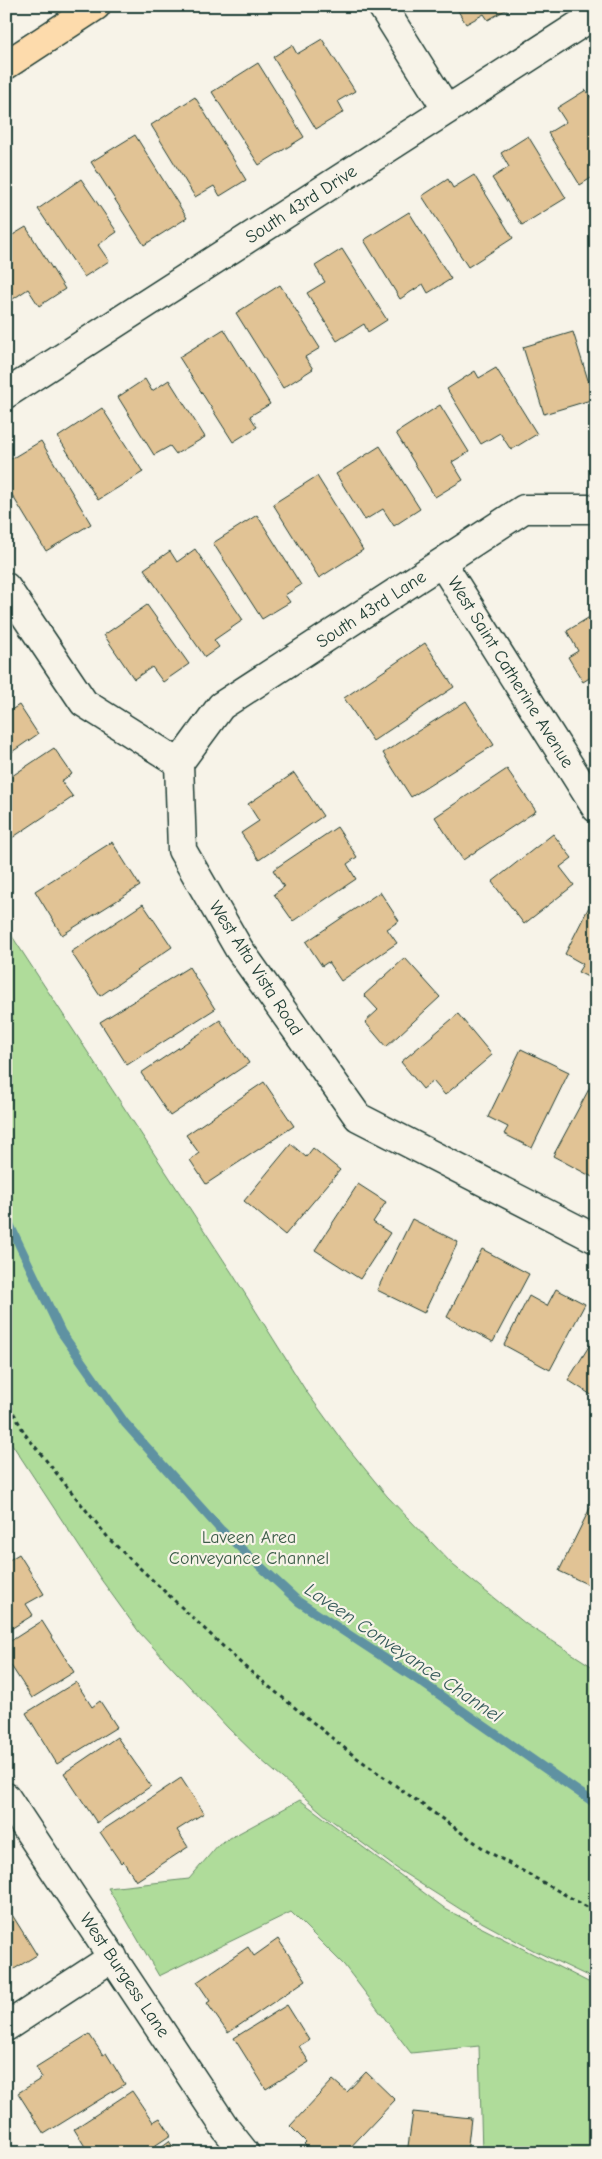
<svg xmlns="http://www.w3.org/2000/svg" width="602" height="2159" font-family="'Comic Neue',sans-serif">
	<style>
		.green { fill: #afdc9a; stroke: #678c67 }
		.lines { fill: none; stroke-linecap: round; stroke-linejoin: round }
		.stream { stroke: #5f92a2; stroke-width: 9 }
		.building { fill: #e1c395; stroke: #1f3d34 }
		.minor-casing { stroke: #1f3d34; stroke-width: 31 }
		.major-casing { stroke: #1f3d34; stroke-width: 31 }
		.path { stroke: #1f3d34; stroke-width: 3; stroke-dasharray: 4 4; stroke-linecap: butt }
		.minor { stroke: #f7f3e8; stroke-width: 28 }
		.major { stroke: #fddbac; stroke-width: 28 }
		.labels { text-anchor: middle; stroke-width: 4.5; stroke-linejoin: round; paint-order: stroke }
		.street-label { font-size: 18px; fill: #1f3d34; stroke: #f7f3e8 }
		.park-label { font-size: 18px; fill: #3c5d48; stroke: #f7f3e8 }
		.water-label { font-size: 19px; font-style: italic; fill: #345959; stroke: #f7f3e8 }
	</style>
	<rect width="100%" height="100%" fill="#f7f3e8"/>
	<filter id="ink" filterUnits="userSpaceOnUse"><feTurbulence type="fractalNoise" baseFrequency=".02" numOctaves="2"/><feDisplacementMap in="SourceGraphic" scale="10" xChannelSelector="R" yChannelSelector="G"/><feConvolveMatrix kernelMatrix="1 2 1 2 8 2 1 2 1" color-interpolation-filters="sRGB"/></filter>
	<g filter="url(#ink)">
		<path class="green" d="M6,927l226,346 74,118 37,51 44,54 66,69 73,59 70,45v311l-63,-30 -59,-32 -75,-48 -72,-53 -67,-58 -32,-31 -89,-96 -39,-54 -94,-143z
			M300,1800l147,110 149,76v167h-114l-3,-107 -68,7 -67,-88 -53,-53 -132,64 -51,-88 81,-9 30,-35z"/>
		<g class="lines">
			<path class="stream" d="M6,1217l55,115 64,91 95,106 79,73 125,82 172,120"/>
		</g>
		<path class="building" d="M455,6h57l-24,14 -4,-6 -18,10z
			M322,39l33,52 -17,10 6,11 -28,17 -43,-72 19,-12 5,9z
			M258,63l46,74 -45,28 -47,-73z
			M586,90l10,15v70l-16,10 -32,-52 18,-11 -9,-14z
			M195,97l51,83 -26,16 -6,-10 -19,11 -44,-72z
			M135,135l52,83 -43,27 -53,-83z
			M528,136l38,62 -44,27 -30,-47 17,-11 -8,-14z
			M474,175l39,63 -45,29 -46,-71 26,-17 5,9z
			M81,179l36,53 -19,13 11,16 -25,16 -46,-68z
			M409,212l42,67 -23,14 -5,-9 -23,15 -36,-59z
			M26,227l39,62 -26,17 -11,-17 -18,12 -4,-6v-56z
			M342,249l45,71 -19,12 -4,-8 -27,17 -30,-48 18,-11 -10,-16z
			M280,285l40,63 -15,9 8,12 -30,19 -47,-75z
			M224,329l46,75 -20,12 7,11 -24,15 -54,-85z
			M573,332l21,67 -50,15 -21,-67z
			M496,368l41,66 -26,16 -11,-17 -19,11 -34,-55 28,-18 4,7z
			M145,379l7,12 17,-11 36,57 -29,17 -6,-8 -16,9 -36,-58z
			M440,405l29,47 -17,10 11,18 -28,17 -39,-64z
			M102,408l41,64 -45,28 -40,-63z
			M41,441l50,83 -45,27 -40,-66v-23z
			M380,446l40,63 -26,17 -11,-17 -18,11 -29,-46z
			M317,476l46,74 -44,28 -46,-74z
			M257,515l44,70 -16,10 5,7 -28,17 -49,-76z
			M195,549l48,71 -29,20 5,7 -14,10 -61,-88 26,-18 7,11z
			M147,605l42,59 -26,18 -11,-15 -18,12 -30,-44z
			M596,613v61l-13,8 -15,-25 10,-6 -11,-20z
			M425,643l29,44 -81,54 -29,-43z
			M466,701l28,44 -83,52 -28,-44z
			M19,705l19,29 -32,22v-47l2,3z
			M54,748l18,26 -11,7 12,16 -67,45v-62z
			M507,769l29,42 -73,49 -28,-43z
			M294,773l29,43 -64,44 -18,-27 18,-12 -11,-17z
			M337,827l20,30 -10,7 9,15 -63,42 -19,-27 10,-7 -11,-17z
			M553,834l19,24 -12,9 14,18 -50,39 -32,-42z
			M112,842l28,44 -78,49 -27,-44z
			M380,892l19,29 -12,8 10,14 -56,38 -13,-19 -6,4 -16,-24z
			M596,893v88l-18,-9 5,-8 -18,-10z
			M143,904l29,43 -72,49 -29,-44z
			M405,958l35,39 -54,50 -21,-25 13,-12 -14,-15z
			M189,967l26,42 -88,56 -27,-43z
			M458,1014l34,41 -47,40 -12,-14 -10,8 -22,-27z
			M220,1020l29,43 -79,53 -29,-43z
			M521,1049l48,23 -37,76 -28,-14 4,-7 -20,-10z
			M596,1076v103l-43,-23z
			M264,1082l30,44 -88,58 -16,-24 9,-7 -13,-18z
			M291,1144l15,13 7,-9 27,22 -55,65 -41,-34z
			M358,1184l28,18 -13,20 17,11 -30,46 -45,-29z
			M412,1219l46,23 -34,71 -47,-23z
			M482,1249l47,25 -36,68 -46,-25z
			M556,1289l29,15 -35,66 -46,-25 25,-49 18,10z
			M596,1335v63l-28,-18z
			M593,1502l3,1v74l-5,-2 -4,9 -28,-13z
			M19,1554l25,40 -18,10 7,11 -27,17v-70z
			M42,1621l32,51 -42,26 -26,-40v-14z
			M76,1682l16,25 8,-6 17,26 -60,37 -31,-51z
			M117,1737l34,49 -54,37 -33,-50z
			M181,1778l23,35 -27,17 11,17 -52,34 -13,-20 -2,2 -21,-31z
			M6,1905l31,50 -31,19z
			M278,1939l28,41 -78,53 -21,-30 3,-2 -13,-19 51,-35 6,9z
			M287,2005l22,35 -10,6 10,16 -43,27 -32,-51z
			M89,2034l14,21 3,-2 19,31 -81,50 -26,-41 24,-15 -6,-11z
			M366,2072l29,28 -50,53h-32l-9,-9 2,-2 -16,-16 43,-46 14,12z
			M132,2091l21,31 7,-4 11,17 -27,18h-55l-15,-24z
			M413,2112l58,6 -4,35h-60z
			M169,2141l8,12h-24z"/>
		<g class="lines">
			<defs>
				<path id="minor" d="M382,6l65,104
					M6,394l590,-380
					M442,563l154,245
					M6,587l78,116 95,60 3,87 57,99 119,168 238,122
					M179,763l42,-57 303,-197h67
					M6,1797l220,332 19,24
					M6,2027l107,-70"/>
				<path id="major" d="M6,65l90,-59"/>
			</defs>
			<use href="#minor" class="minor-casing"/>
			<use href="#major" class="major-casing"/>
			<path class="path" d="M6,1399l19,35 85,106 135,127 108,88 134,96 109,61"/>
			<use href="#minor" class="minor"/>
			<use href="#major" class="major"/>
		</g>
	</g>
	<g class="labels">
		<g class="street-label">
			<text transform="translate(301 204) rotate(-33)" y="6">South 43rd Drive</text>
			<text transform="translate(371 609) rotate(-33)" y="6">South 43rd Lane</text>
			<text transform="translate(511 672) rotate(58)" y="6">West Saint Catherine Avenue</text>
			<text transform="translate(256 968) rotate(57)" y="6">West Alta Vista Road</text>
			<text transform="translate(125 1975) rotate(56)" y="6">West Burgess Lane</text>
		</g>
		<g class="park-label">
			<text x="249" y="1543">Laveen Area<tspan x="249" dy="21">Conveyance Channel</tspan></text>
		</g>
		<g class="water-label">
			<text transform="translate(404 1652) rotate(34)" y="7">Laveen Conveyance Channel</text>
		</g>
	</g>
	<rect width="602" height="2159" fill="none" stroke="#f7f3e8" stroke-width="25"/>
	<rect x="12" y="12" width="577" height="2134" fill="none" stroke="#1f3d34" stroke-width="2" filter="url(#ink)"/>
</svg>
